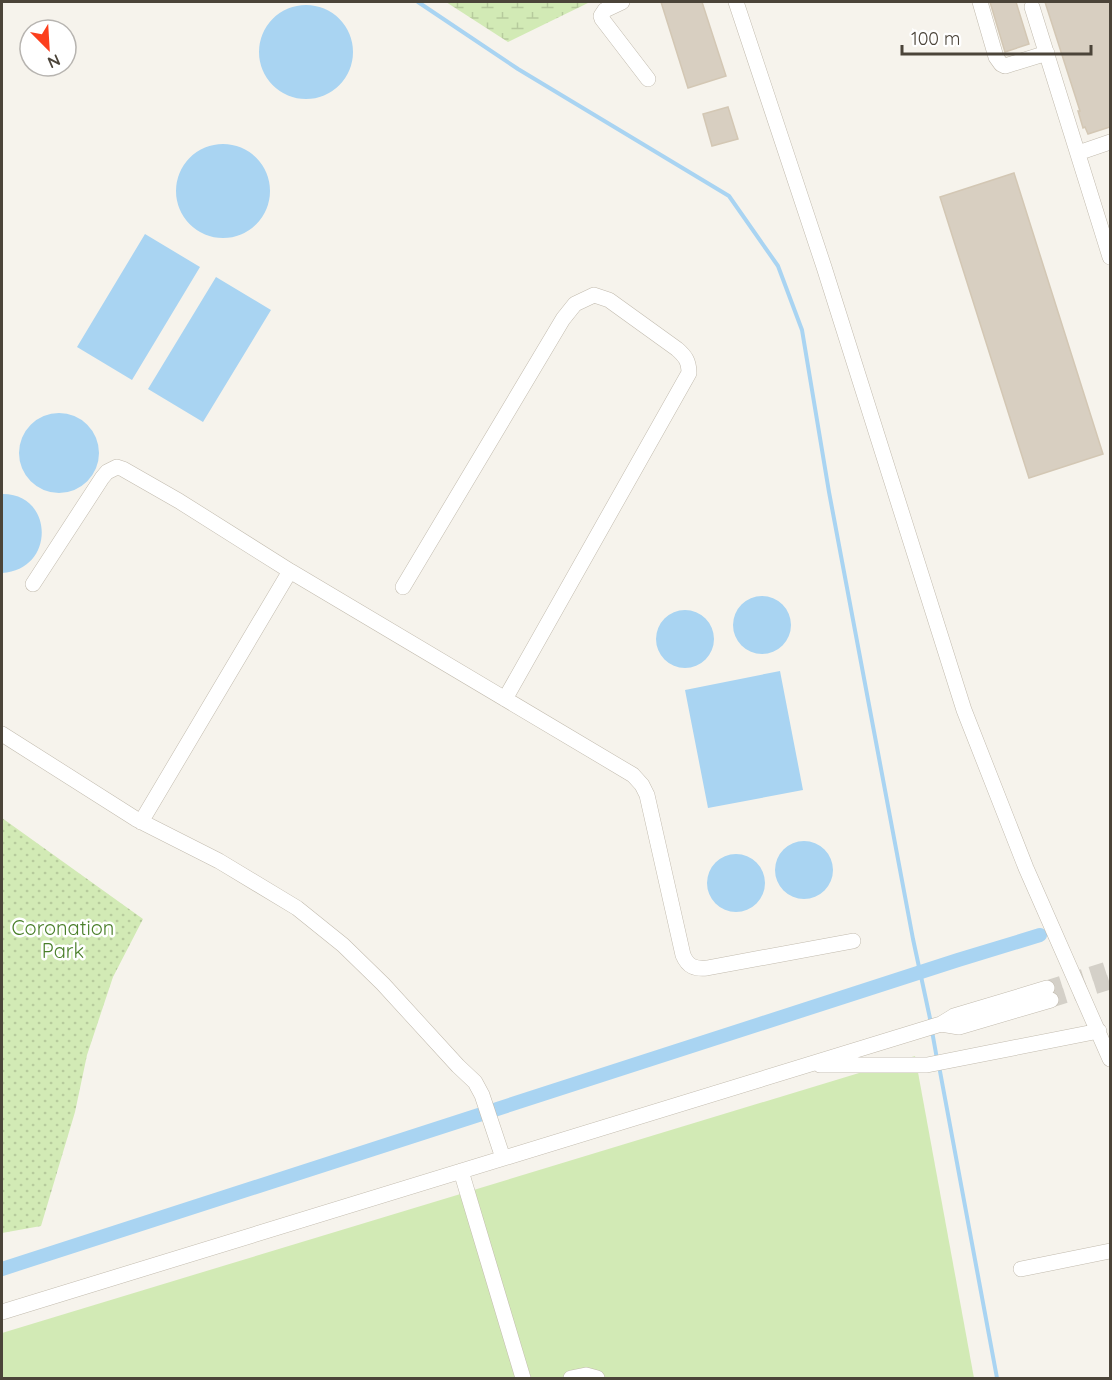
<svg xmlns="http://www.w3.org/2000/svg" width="1112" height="1380" font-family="Quicksand,sans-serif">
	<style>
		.green { fill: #d2eab5 }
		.wetland { fill: url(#wetland-marsh) }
		.park { fill: url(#park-dots) }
		.water { fill: #a9d4f2 }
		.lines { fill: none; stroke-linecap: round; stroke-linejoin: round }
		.stream { stroke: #a9d4f2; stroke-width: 4 }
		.canal { stroke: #a9d4f2; stroke-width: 14 }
		.building { fill: #d8cfc1; stroke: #d3c7b4; stroke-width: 1.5 }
		.minor-tunnel { stroke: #d4d0c8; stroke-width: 15; stroke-dasharray: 15 8; stroke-linecap: butt }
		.minor-casing { stroke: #c2bbae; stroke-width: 16 }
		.minor { stroke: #fff; stroke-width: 15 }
		.labels { text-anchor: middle; stroke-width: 5; stroke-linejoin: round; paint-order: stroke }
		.park-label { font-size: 20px; fill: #4a7f2a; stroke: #fff }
	</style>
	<defs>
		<pattern id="wetland-marsh" width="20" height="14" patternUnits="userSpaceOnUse" patternTransform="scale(1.5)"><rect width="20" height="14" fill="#d2eab5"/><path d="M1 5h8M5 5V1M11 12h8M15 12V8" fill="none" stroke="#b6ca9c"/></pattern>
		<pattern id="park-dots" width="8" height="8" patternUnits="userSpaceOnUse" patternTransform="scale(1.5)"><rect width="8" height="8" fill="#d2eab5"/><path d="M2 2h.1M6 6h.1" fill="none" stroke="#b6ca9c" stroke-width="1.8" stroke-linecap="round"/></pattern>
	</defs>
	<rect width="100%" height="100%" fill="#f6f3ec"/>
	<path class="green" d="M915,1056l59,322h-972v-45z"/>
	<path class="wetland" d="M446,2h144l-82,40z"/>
	<path class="park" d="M2,818l141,101 -30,58 -26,78 -12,57 -34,114 -39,7z"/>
	<path class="water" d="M259 52a47 47 0 1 1 94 0a47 47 0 1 1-94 0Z
		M176 191a47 47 0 1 1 94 0a47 47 0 1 1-94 0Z
		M145,234l55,33 -68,113 -55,-33z
		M216,277l55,33 -68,112 -55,-33z
		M19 453a40 40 0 1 1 80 0a40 40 0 1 1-80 0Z
		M2,494c52,-1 54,76 0,79z
		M733 625a29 29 0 1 1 58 0a29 29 0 1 1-58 0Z
		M656 639a29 29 0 1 1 58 0a29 29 0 1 1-58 0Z
		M780,671l23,119 -95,18 -23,-118z
		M775 870a29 29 0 1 1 58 0a29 29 0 1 1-58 0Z
		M707 883a29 29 0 1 1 58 0a29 29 0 1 1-58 0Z"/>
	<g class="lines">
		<path class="stream" d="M418,2l100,67 211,127 49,70 24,64 27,162 84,447 18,84
			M932,1031l5,28
			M939,1066l58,312"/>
		<path class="canal" d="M2,1269l956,-309 82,-25"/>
	</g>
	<path class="building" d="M661,2h41l24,74 -38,12z
		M990,2h26l13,42 -24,8z
		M1045,2h65v125l-22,7 -3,-7 -2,1 -5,-17h2z
		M728,107l10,32 -26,7 -9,-32z
		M1014,173l89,281 -74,24 -89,-281z"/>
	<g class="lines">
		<path class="minor-tunnel" d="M1047,988l63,-20
			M1051,1000l59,-18"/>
		<defs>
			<path id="minor" d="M622,2l-17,8 -4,6 1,3 46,60
				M736,2l88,265 140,443 62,158 84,191
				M980,2l16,55 5,7 4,2 42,-13
				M1032,7l78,250
				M1078,153l32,-11
				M33,584l69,-106 5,-6 10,-5 6,2 56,32 111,70
				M403,587l160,-268 12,-15 19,-9 15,5 68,49c8,7 12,12 12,24l-184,326
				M2,734l134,85 83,42 78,47 46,37 40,39 75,82 17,16 7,13 21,63
				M141,822l149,-251 343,204 9,10 5,10 36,160c5,12 12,14 24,13l146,-27
				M941,1024l18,3 92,-27
				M820,1065h107l172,-34
				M461,1171l62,207
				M1021,1269l89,-18
				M2,1312l939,-288 13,-8 93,-28
				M571,1378l15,-3 11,3"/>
		</defs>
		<use href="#minor" class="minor-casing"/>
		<use href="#minor" class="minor"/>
	</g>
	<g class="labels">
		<g class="park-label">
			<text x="63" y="935">Coronation<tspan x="63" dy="23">Park</tspan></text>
		</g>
	</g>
	<rect width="1112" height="1380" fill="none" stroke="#4b4439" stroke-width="6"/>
	<g transform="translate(48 48) rotate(156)"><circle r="28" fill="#ffffff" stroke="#b7b4b0" stroke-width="1.5"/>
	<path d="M0-4.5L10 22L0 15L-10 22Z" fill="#fc3f1d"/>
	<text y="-9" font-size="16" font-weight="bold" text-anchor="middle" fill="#4b4439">N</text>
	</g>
	<path d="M902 45v9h189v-9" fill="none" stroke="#4b4439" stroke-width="3"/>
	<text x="911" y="45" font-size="18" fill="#4b4439" stroke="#ffffff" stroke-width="4.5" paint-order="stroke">100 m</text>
</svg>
